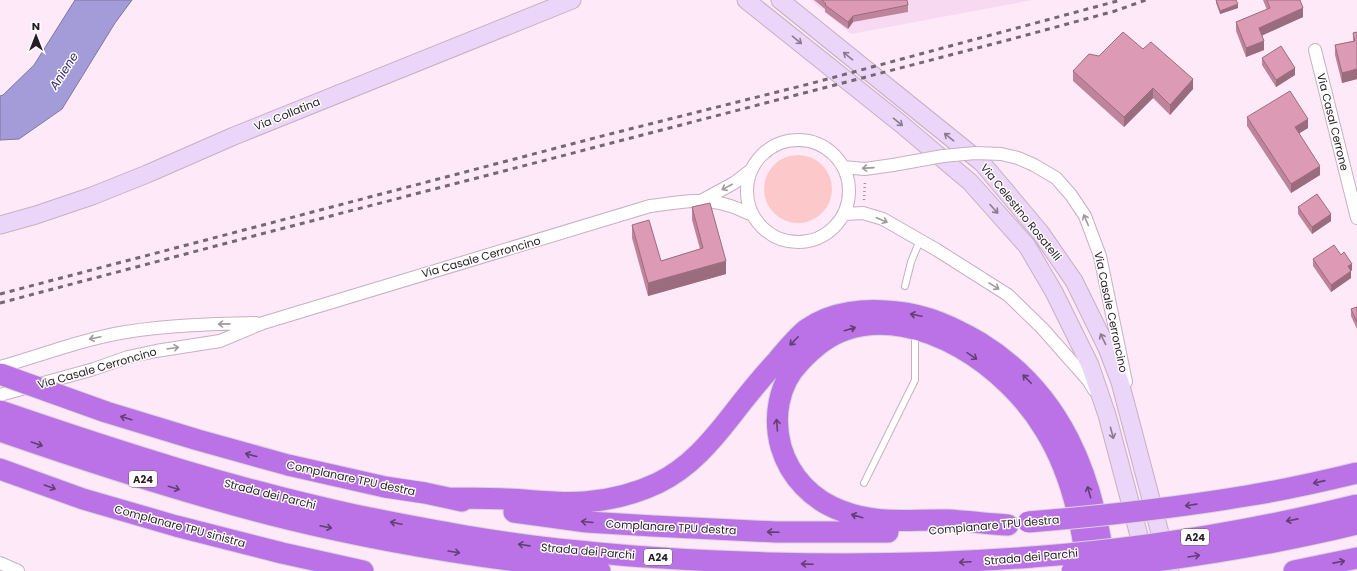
<svg xmlns="http://www.w3.org/2000/svg" width="1357" height="571" font-family="Poppins,sans-serif">
	<style>
		.built { fill: #f7d9f1 }
		.green { fill: #fcc8ca }
		.water { fill: #a39cd8; stroke: #7e76a2 }
		.lines { fill: none; stroke-linecap: round; stroke-linejoin: round }
		.lane-casing { stroke: #c7b0c2; stroke-width: 8 }
		.street-casing { stroke: #c7b0c2; stroke-width: 14 }
		.secondary-casing { stroke: #c7b0c2; stroke-width: 19 }
		.highway-casing { stroke: #d8d6d8; stroke-width: 23 }
		.path { stroke: #a1929e; stroke-width: 2.5; stroke-dasharray: 1 3; stroke-linecap: butt }
		.lane { stroke: #fff; stroke-width: 6 }
		.street { stroke: #fff; stroke-width: 12 }
		.secondary { stroke: #ebd5f8; stroke-width: 17 }
		.highway { stroke: #bb72e7; stroke-width: 21 }
		.rail { stroke: #756871; stroke-width: 3; stroke-dasharray: 5 5; stroke-linecap: butt }
		.street-bridge-casing { stroke: #c7b0c2; stroke-width: 14; stroke-linecap: butt }
		.highway-bridge-casing { stroke: #d8d6d8; stroke-width: 23; stroke-linecap: butt }
		.street-bridge { stroke: #fff; stroke-width: 12 }
		.highway-bridge { stroke: #bb72e7; stroke-width: 21 }
		.wall { fill: #be849b }
		.shaded-wall { fill: #9b6c7e }
		.building { fill: #dd9ab4; stroke: #9b6c7e }
		.oneway { stroke: #897a8e }
		.oneway2 { stroke: #9e9a9d }
		.oneway3 { stroke: #624073 }
		.labels { text-anchor: middle; stroke-width: 3; stroke-linejoin: round; paint-order: stroke }
		.shield { fill: #fdfdfd; stroke: #676166; stroke-width: 1 }
		.shield-label { font-size: 10px; font-weight: bold; fill: #271e25 }
		.street-label { font-size: 11px; fill: #271e25; stroke: #fdfdfd }
		.water-label { font-size: 12px; font-style: italic; fill: #3b2a71; stroke: #fdfdfd }
	</style>
	<rect width="100%" height="100%" fill="#fde9f8"/>
	<path class="built" d="M811,0h221l-181,34z"/>
	<path class="green" d="M764 189a34 34 0 1 1 68 0a34 34 0 1 1-68 0Z"/>
	<path class="water" d="M75,0h57l-17,23 -53,86 -43,30 -19,1v-44l3,-1 31,-30z"/>
	<g class="lines">
		<defs>
			<path id="lane" d="M905,286l6,-24 9,-22
				M864,483l51,-103v-40"/>
			<path id="street" d="M1315,50l42,168
				M747 191a51 51 0 1 1 102 0a51 51 0 1 1-102 0Z
				M843,167l22,2 28,-4
				M701,201l33,-18 17,-13
				M844,214l19,-1 20,6 54,31 71,45 34,33 46,52 6,10
				M1100,256l26,126
				M0,367c42,-12 83,-28 126,-35 43,-7 87,-8 130,-9
				M0,395l94,-26 34,-12 28,-6 64,-10 43,-18 387,-117c25,-3 52,-9 77,-1 9,2 17,7 26,10
				M0,563l18,8"/>
			<path id="secondary" d="M746,0l154,123 70,59 57,64 27,46 36,73 17,50 38,143
				M780,0l202,163 58,69 34,49 33,67 13,34 50,189
				M0,225l36,-10 56,-19 55,-22 87,-38 338,-136"/>
			<path id="highway" d="M0,411c117,40 234,78 355,104 74,15 148,29 224,36 63,7 126,10 189,12 88,2 176,1 264,-6
				M0,431c95,33 190,64 288,88 102,25 207,41 312,52
				M288,465l97,22 40,6 37,8
				M0,469l83,30 93,27 106,27 81,18
				M448,498c19,0 39,0 58,1 26,1 53,5 79,3 25,-2 50,-8 73,-19 31,-15 53,-41 74,-68 14,-18 29,-37 45,-54 9,-11 19,-23 30,-32 25,-18 60,-21 90,-17 30,3 56,15 82,30 83,51 114,133 126,226
				M514,512l73,10 66,4 123,6h112
				M1008,525c-20,-1 -40,-4 -60,-5 -37,-1 -71,5 -106,-9 -30,-11 -52,-34 -61,-64 -8,-29 -3,-63 19,-85 13,-14 27,-26 45,-32 76,-25 163,38 200,100 26,42 37,91 42,140
				M1294,571l63,-13"/>
		</defs>
		<use href="#lane" class="lane-casing"/>
		<use href="#street" class="street-casing"/>
		<use href="#secondary" class="secondary-casing"/>
		<use href="#highway" class="highway-casing"/>
		<path class="path" d="M864,200l1,-19"/>
		<use href="#lane" class="lane"/>
		<use href="#street" class="street"/>
		<use href="#secondary" class="secondary"/>
		<use href="#highway" class="highway"/>
		<path class="rail" d="M0,294l606,-159 203,-51 312,-84
			M0,303l265,-70 747,-194 103,-28 31,-11"/>
		<defs>
			<path id="street-bridge" d="M893,165l50,-9 32,-3 26,1 17,4 16,7 22,13 15,17 14,21 15,40"/>
			<path id="highway-bridge" d="M0,374l106,38 92,28 90,25
				M1028,522c73,-6 146,-14 218,-26 38,-6 74,-14 111,-23
				M1032,557c109,-8 219,-26 325,-52
				M1072,571c96,-10 191,-24 285,-47"/>
		</defs>
		<use href="#street-bridge" class="street-bridge-casing"/>
		<use href="#highway-bridge" class="highway-bridge-casing"/>
		<use href="#street-bridge" class="street-bridge"/>
		<use href="#highway-bridge" class="highway-bridge"/>
	</g>
	<path class="wall" d="M814,0h93l1,5v7l-55,10 -5,7 -23,-17v-3z
		M1216,0h20l2,8 -18,6 -4,-11z
		M1263,0h37l3,17 -41,18 2,15 -18,7 -10,-26v-9l31,-12z
		M1357,32v47l-15,4 -7,-28v-10l18,-4v-8z
		M1143,49l50,40 -23,26 -17,-17 -29,29 -51,-46v-10l26,-15z
		M1262,58l33,17 -19,12 -14,-22z
		M1247,117l61,11 -9,5 21,42 -29,18 -44,-67z
		M692,207l34,67 -78,22 -16,-58v-13l29,36 39,-12 -8,-29z
		M1298,207l33,14 -19,13 -14,-20z
		M1341,255l11,15 -1,1v7l-20,14 -18,-26v-7z
		M1357,307v22l-6,-13v-7z"/>
	<path class="shaded-wall" d="M1238,4v4l-18,6v-3z
		M1303,8v9l-44,20v-9z
		M853,16v6l-5,7v-7z
		M1264,41v9l-18,7v-9z
		M1295,68v7l-19,12v-7z
		M1357,69v10l-15,4v-10z
		M1193,79v10l-23,26v-10z
		M1153,88v10l-29,29v-10z
		M1308,119v9l-13,8v-9z
		M1320,166v9l-29,18v-9z
		M1331,214v7l-19,13v-7z
		M726,261v13l-78,22v-13z
		M1352,264v6l-4,3v-7z
		M1351,271v7l-20,14v-7z"/>
	<path class="building" d="M822,0h85l1,5 -55,11 -5,6 -23,-17 1,-1z
		M1216,0h20l2,4 -18,7z
		M1267,0h33l3,8 -44,20 5,13 -18,7 -10,-26 34,-14z
		M1123,32l20,17 8,-7 42,37 -23,26 -17,-17 -29,29 -51,-46 16,-17 10,2z
		M1357,32v37l-15,4 -7,-28 20,-4 -2,-8z
		M1281,46l14,22 -19,12 -14,-22z
		M1290,91l18,28 -13,8 25,39 -29,18 -44,-67z
		M1317,194l14,20 -19,13 -14,-20z
		M710,203l16,58 -78,22 -16,-58 17,-5 12,41 42,-13 -11,-41z
		M1334,245l7,10 3,-3 8,12 -4,2 3,5 -20,14 -18,-26z
		M1357,307v15l-6,-13z"/>
	<defs><path id="oneway-shaft" d="M-6 0H5M1.5-3L5.5 0L1.5 3" fill="none" stroke-width="1.6" stroke-linecap="round" stroke-linejoin="round"/></defs>
	<g class="oneway">
		<use href="#oneway-shaft" transform="translate(797 40) rotate(39)"/>
		<use href="#oneway-shaft" transform="translate(848 56) rotate(-141)"/>
		<use href="#oneway-shaft" transform="translate(898 122) rotate(39)"/>
		<use href="#oneway-shaft" transform="translate(949 137) rotate(-141)"/>
		<use href="#oneway-shaft" transform="translate(994 209) rotate(48)"/>
		<use href="#oneway-shaft" transform="translate(1103 339) rotate(-116)"/>
		<use href="#oneway-shaft" transform="translate(1112 433) rotate(75)"/>
	</g>
	<g class="oneway2">
		<use href="#oneway-shaft" transform="translate(868 168) rotate(176)"/>
		<use href="#oneway-shaft" transform="translate(727 187) rotate(152)"/>
		<use href="#oneway-shaft" transform="translate(882 220) rotate(23)"/>
		<use href="#oneway-shaft" transform="translate(1086 220) rotate(-113)"/>
		<use href="#oneway-shaft" transform="translate(994 286) rotate(32)"/>
		<use href="#oneway-shaft" transform="translate(224 324) rotate(179)"/>
		<use href="#oneway-shaft" transform="translate(95 338) rotate(168)"/>
		<use href="#oneway-shaft" transform="translate(173 348) rotate(-9)"/>
	</g>
	<g class="oneway3">
		<use href="#oneway-shaft" transform="translate(916 315) rotate(-168)"/>
		<use href="#oneway-shaft" transform="translate(850 329) rotate(-16)"/>
		<use href="#oneway-shaft" transform="translate(794 341) rotate(134)"/>
		<use href="#oneway-shaft" transform="translate(972 356) rotate(34)"/>
		<use href="#oneway-shaft" transform="translate(1027 379) rotate(-134)"/>
		<use href="#oneway-shaft" transform="translate(126 418) rotate(-163)"/>
		<use href="#oneway-shaft" transform="translate(777 425) rotate(-94)"/>
		<use href="#oneway-shaft" transform="translate(37 444) rotate(19)"/>
		<use href="#oneway-shaft" transform="translate(251 455) rotate(-165)"/>
		<use href="#oneway-shaft" transform="translate(1319 482) rotate(167)"/>
		<use href="#oneway-shaft" transform="translate(50 487) rotate(20)"/>
		<use href="#oneway-shaft" transform="translate(174 488) rotate(17)"/>
		<use href="#oneway-shaft" transform="translate(1089 492) rotate(-106)"/>
		<use href="#oneway-shaft" transform="translate(1191 505) rotate(172)"/>
		<use href="#oneway-shaft" transform="translate(857 516) rotate(-164)"/>
		<use href="#oneway-shaft" transform="translate(1292 520) rotate(169)"/>
		<use href="#oneway-shaft" transform="translate(587 522) rotate(-175)"/>
		<use href="#oneway-shaft" transform="translate(396 523) rotate(-168)"/>
		<use href="#oneway-shaft" transform="translate(326 527) rotate(12)"/>
		<use href="#oneway-shaft" transform="translate(773 532) rotate(-178)"/>
		<use href="#oneway-shaft" transform="translate(524 545) rotate(-172)"/>
		<use href="#oneway-shaft" transform="translate(454 552) rotate(9)"/>
		<use href="#oneway-shaft" transform="translate(1194 556) rotate(-9)"/>
		<use href="#oneway-shaft" transform="translate(965 562) rotate(177)"/>
		<use href="#oneway-shaft" transform="translate(1339 562) rotate(-11)"/>
		<use href="#oneway-shaft" transform="translate(807 564) rotate(-178)"/>
	</g>
	<g class="labels">
		<g class="shield">
			<rect x="129" y="471" width="28" height="16" rx="3"/>
			<rect x="1181" y="529" width="28" height="16" rx="3"/>
			<rect x="644" y="549" width="28" height="16" rx="3"/>
		</g>
		<g class="shield-label">
			<text x="143" y="483">A24</text>
			<text x="1195" y="541">A24</text>
			<text x="658" y="561">A24</text>
		</g>
		<g class="street-label">
			<text transform="translate(287 114) rotate(-22)" y="4">Via Collatina</text>
			<text transform="translate(1333 122) rotate(76)" y="4">Via Casal Cerrone</text>
			<text transform="translate(1021 212) rotate(51)" y="4">Via Celestino Rosatelli</text>
			<text transform="translate(481 257) rotate(-16)" y="4">Via Casale Cerroncino</text>
			<text transform="translate(1111 312) rotate(78)" y="4">Via Casale Cerroncino</text>
			<text transform="translate(97 368) rotate(-16)" y="4">Via Casale Cerroncino</text>
			<text transform="translate(351 478) rotate(12)" y="4">Complanare TPU destra</text>
			<text transform="translate(270 494) rotate(14)" y="4">Strada dei Parchi</text>
			<text transform="translate(994 525) rotate(-5)" y="4">Complanare TPU destra</text>
			<text transform="translate(180 526) rotate(15)" y="4">Complanare TPU sinistra</text>
			<text transform="translate(671 527) rotate(3)" y="4">Complanare TPU destra</text>
			<text transform="translate(588 551) rotate(5)" y="4">Strada dei Parchi</text>
			<text transform="translate(1031 557) rotate(-5)" y="4">Strada dei Parchi</text>
		</g>
		<g class="water-label">
			<text transform="translate(64 71) rotate(-57)" y="4">Aniene</text>
		</g>
	</g>
	<g transform="translate(36 36)" stroke="#fdfdfd" stroke-width="3" paint-order="stroke">
	<path d="M0-3L7 15L0 10L-7 15Z" fill="#271e25"/>
	<text y="-6" font-size="11" font-weight="bold" text-anchor="middle" fill="#271e25">N</text>
	</g>
</svg>
